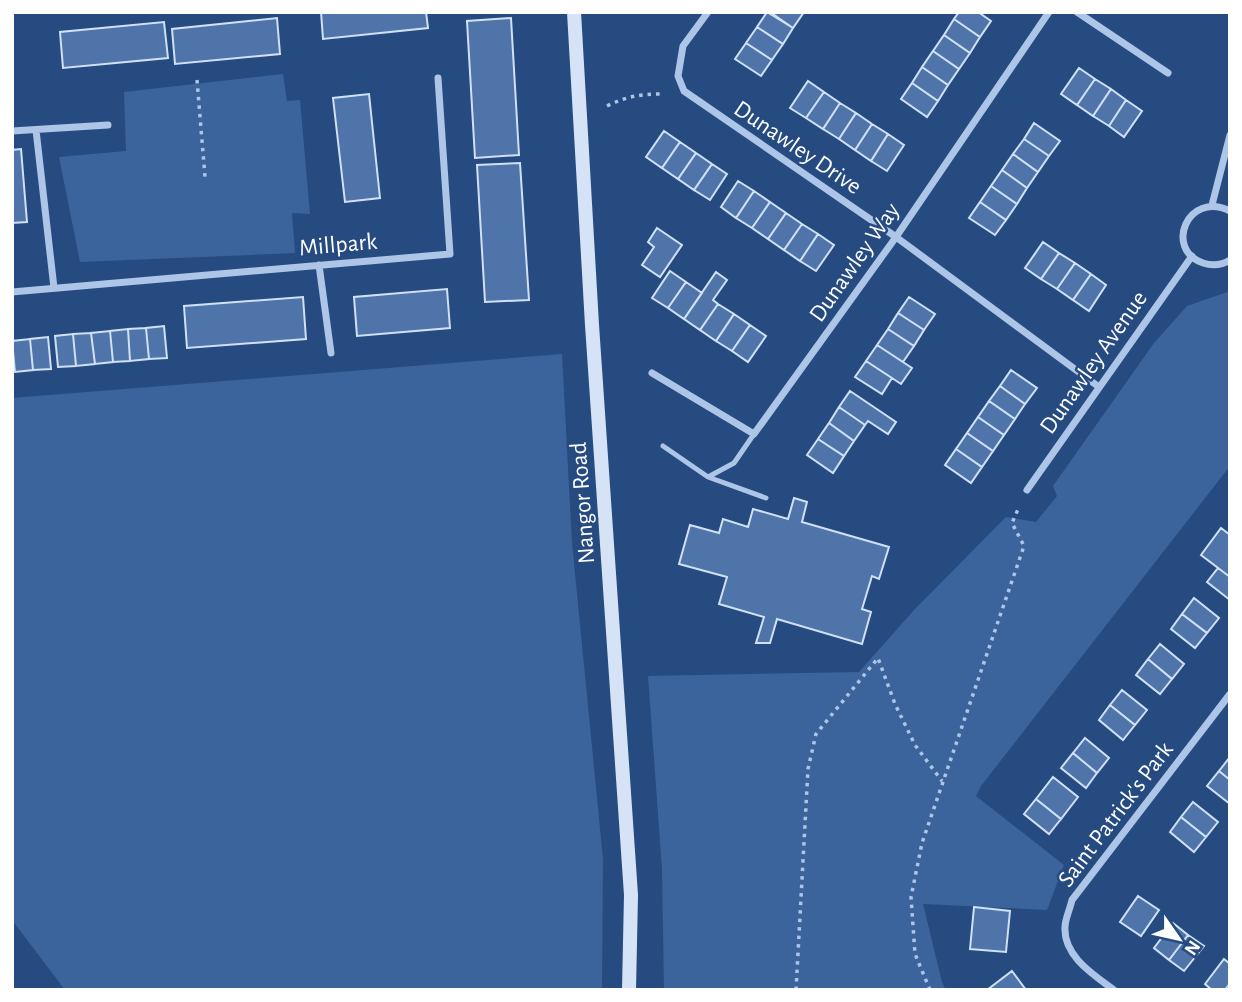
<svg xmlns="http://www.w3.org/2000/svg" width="1242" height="1002" font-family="'Alegreya Sans',sans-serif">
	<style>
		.green { fill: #3b649d }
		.building { fill: #4e74a9; stroke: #d0e0f5; stroke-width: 2 }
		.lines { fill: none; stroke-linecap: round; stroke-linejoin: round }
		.path { stroke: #adc5e6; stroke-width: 3.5; stroke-dasharray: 3.5 5; stroke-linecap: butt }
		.lane { stroke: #adc5e6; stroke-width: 5 }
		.street { stroke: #adc5e6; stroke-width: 7 }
		.secondary { stroke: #d6e3f6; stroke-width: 14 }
		.labels { text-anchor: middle; stroke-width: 5; stroke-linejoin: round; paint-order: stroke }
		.street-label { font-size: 24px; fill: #fff; stroke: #264b80 }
	</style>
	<rect width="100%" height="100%" fill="#264b80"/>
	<path class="green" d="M283,74l4,27 13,-1 10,114 -18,-1 3,40 -215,9 -21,-105 67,-6 -2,-59z
		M1230,291v175l-249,320 -5,10 88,69 -17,45 -124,-6 19,78 4,8h-282l-2,-121 -14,-193 211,-4 55,-62 92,-93 30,5 21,-26 -4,-10 101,-143 33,-37z
		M562,354l10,189 31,316 -1,131h-537l-53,-70v-522z"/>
	<path class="building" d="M321,12h105l2,16 -105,11z
		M767,12l26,16 -10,16 -26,-17z
		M770,12h34l-11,16z
		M959,12h19l13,9 -11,16 -26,-18z
		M277,18l3,36 -105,10 -3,-35z
		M511,18l8,137 -44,3 -8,-137z
		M954,19l26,18 -10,16 -26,-18z
		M164,22l4,36 -105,10 -3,-36z
		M757,27l26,17 -11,16 -26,-17z
		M944,35l26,18 -11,16 -26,-18z
		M746,43l26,17 -11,16 -26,-17z
		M933,51l26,18 -11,16 -26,-18z
		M922,67l26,18 -10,16 -26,-18z
		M1079,68l16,11 -18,26 -16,-11z
		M1095,79l16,10 -18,27 -16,-11z
		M808,81l16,11 -18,26 -16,-10z
		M912,83l26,18 -11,16 -26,-18z
		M1111,89l15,11 -17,26 -16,-10z
		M824,92l16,11 -17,26 -17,-11z
		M369,94l11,104 -35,4 -12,-104z
		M1126,100l16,11 -18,26 -15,-11z
		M840,103l16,10 -17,26 -16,-10z
		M856,113l16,11 -17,26 -16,-11z
		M1034,123l26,18 -11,15 -25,-17z
		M872,124l16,10 -17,27 -16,-11z
		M664,131l16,11 -18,26 -16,-11z
		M888,134l16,11 -17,26 -16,-10z
		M1024,139l25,17 -11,16 -25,-18z
		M680,142l16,11 -18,26 -16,-11z
		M21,149l6,73 -15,1v-73z
		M696,153l16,11 -18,26 -16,-11z
		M1013,154l25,18 -11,16 -25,-18z
		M520,163l9,137 -44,2 -8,-137z
		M712,164l15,10 -17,26 -16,-10z
		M1002,170l25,18 -10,16 -26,-18z
		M738,181l16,10 -18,27 -15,-11z
		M991,186l26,18 -11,16 -26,-18z
		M754,191l16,11 -18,26 -16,-10z
		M770,202l16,11 -18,26 -16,-11z
		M980,202l26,18 -11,15 -26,-17z
		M786,213l16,11 -18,26 -16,-11z
		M802,224l16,10 -18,27 -16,-11z
		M657,228l25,17 -22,32 -18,-12 12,-18 -6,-5z
		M818,234l16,11 -18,26 -16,-10z
		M1043,242l16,11 -18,26 -16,-11z
		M1059,253l16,10 -18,26 -16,-10z
		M1075,263l16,11 -18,26 -16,-11z
		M670,271l16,11 -18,26 -16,-10z
		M716,272l11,8 -14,20 5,4 -18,26 -16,-11z
		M1091,274l15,11 -17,26 -16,-11z
		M686,282l16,11 -18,26 -16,-11z
		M447,289l3,39 -93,8 -3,-39z
		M303,297l3,42 -119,9 -3,-42z
		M909,297l26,17 -11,16 -26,-17z
		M718,304l16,10 -18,27 -16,-11z
		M898,313l26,17 -10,16 -26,-17z
		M734,314l16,11 -18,26 -16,-10z
		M750,325l16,11 -18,26 -16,-11z
		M164,326l3,32 -18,1 -3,-31z
		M146,328l3,31 -19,2 -2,-32z
		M128,329l2,32 -17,1 -3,-31z
		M888,329l26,17 -11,16 -26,-17z
		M110,331l3,31 -18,2 -4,-31z
		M91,333l4,31 -19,2 -3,-32z
		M73,334l3,32 -18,1 -3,-31z
		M48,337l3,32 -18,1 -3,-31z
		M30,339l3,31 -18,2 -3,-31z
		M877,345l35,23 -11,16 -35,-23z
		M866,361l26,17 -10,16 -27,-17z
		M1011,370l26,18 -12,16 -25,-18z
		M1000,386l25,18 -10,15 -26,-18z
		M850,391l46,31 -8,12 -20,-13 -3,4 -26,-18z
		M989,401l26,18 -11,16 -26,-18z
		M839,407l26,18 -11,16 -25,-18z
		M978,417l26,18 -11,16 -26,-18z
		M829,423l25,18 -10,15 -26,-17z
		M967,433l26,18 -11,16 -26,-18z
		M818,439l26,17 -11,17 -26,-18z
		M956,449l26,18 -11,16 -26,-18z
		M794,498l13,4 -5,20 87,25 -10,32 -7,-3 -10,33 9,3 -9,32 -85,-25 -7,24h-14l8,-26 -45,-13 8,-27 -48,-13 11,-39 29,8 4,-14 25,8 5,-18 35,10z
		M1221,528l9,7v42l-29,-22z
		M1218,568l12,9v23l-23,-18z
		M1194,598l25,20 -12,15 -25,-19z
		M1182,614l25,19 -12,15 -24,-19z
		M1160,644l24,20 -12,15 -24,-20z
		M1148,659l24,20 -12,15 -24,-19z
		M1122,690l25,20 -12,15 -25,-20z
		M1110,705l25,20 -12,15 -24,-20z
		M1085,738l24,20 -12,15 -24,-20z
		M1073,753l24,20 -11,15 -25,-20z
		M1230,757v23l-11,-9z
		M1219,771l11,9v24l-23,-18z
		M1053,777l25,20 -17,22 -25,-20z
		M1036,799l25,20 -12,15 -25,-20z
		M1193,802l25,20 -12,15 -25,-20z
		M1181,817l25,20 -12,15 -24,-20z
		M1138,896l21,14 -18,26 -21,-14z
		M974,907l36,4 -4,41 -36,-3z
		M1173,923l15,12 -19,25 -15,-12z
		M1188,935l16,11 -20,25 -15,-11z
		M1224,959l6,5v19l-5,7h-13l-7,-6z
		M1012,971l14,19h-39z"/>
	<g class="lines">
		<path class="path" d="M197,80l8,97
			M607,106c18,-9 33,-12 53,-12
			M796,990l12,-221 8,-35 62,-76 17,46 20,41 27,36
			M930,990l-15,-36 -4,-57 11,-54 102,-297 -12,-23 7,-16"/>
		<path class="lane" d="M663,446l45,31 26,-14 20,-29
			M708,477l58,21
			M12,989l1,1"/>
		<path class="street" d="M708,12l-25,34 -5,30 6,15 212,146 203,150
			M1077,12l91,61
			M36,130l18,158
			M12,131l96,-6
			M1212,205l18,-70
			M1230,211c-43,-21 -66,39 -27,52 9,3 19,2 27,-3
			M319,265l12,88
			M12,292l438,-38 -12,-176
			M652,373l102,61 142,-197 153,-225
			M1027,490l165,-234
			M1114,990c-20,-15 -51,-34 -49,-63 0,-8 5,-18 7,-27l158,-206"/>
		<path class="secondary" d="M574,12l18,313 39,570 -2,95"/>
	</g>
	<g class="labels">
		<g class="street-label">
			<text transform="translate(798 147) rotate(34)" y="8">Dunawley Drive</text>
			<text transform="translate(338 244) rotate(-5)" y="8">Millpark</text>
			<text transform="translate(854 262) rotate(-55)" y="8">Dunawley Way</text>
			<text transform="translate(1093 362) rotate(-55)" y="8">Dunawley Avenue</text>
			<text transform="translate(582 503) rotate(-94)" y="8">Nangor Road</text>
			<text transform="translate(1115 814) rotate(-53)" y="8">Saint Patrick's Park</text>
		</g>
	</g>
	<rect width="1242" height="1002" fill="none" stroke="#ffffff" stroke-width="28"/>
	<g transform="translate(1179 939) rotate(124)" stroke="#264b80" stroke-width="5" paint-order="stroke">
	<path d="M0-5L12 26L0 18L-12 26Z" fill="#ffffff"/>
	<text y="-10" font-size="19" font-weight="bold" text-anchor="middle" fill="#ffffff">N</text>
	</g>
</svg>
